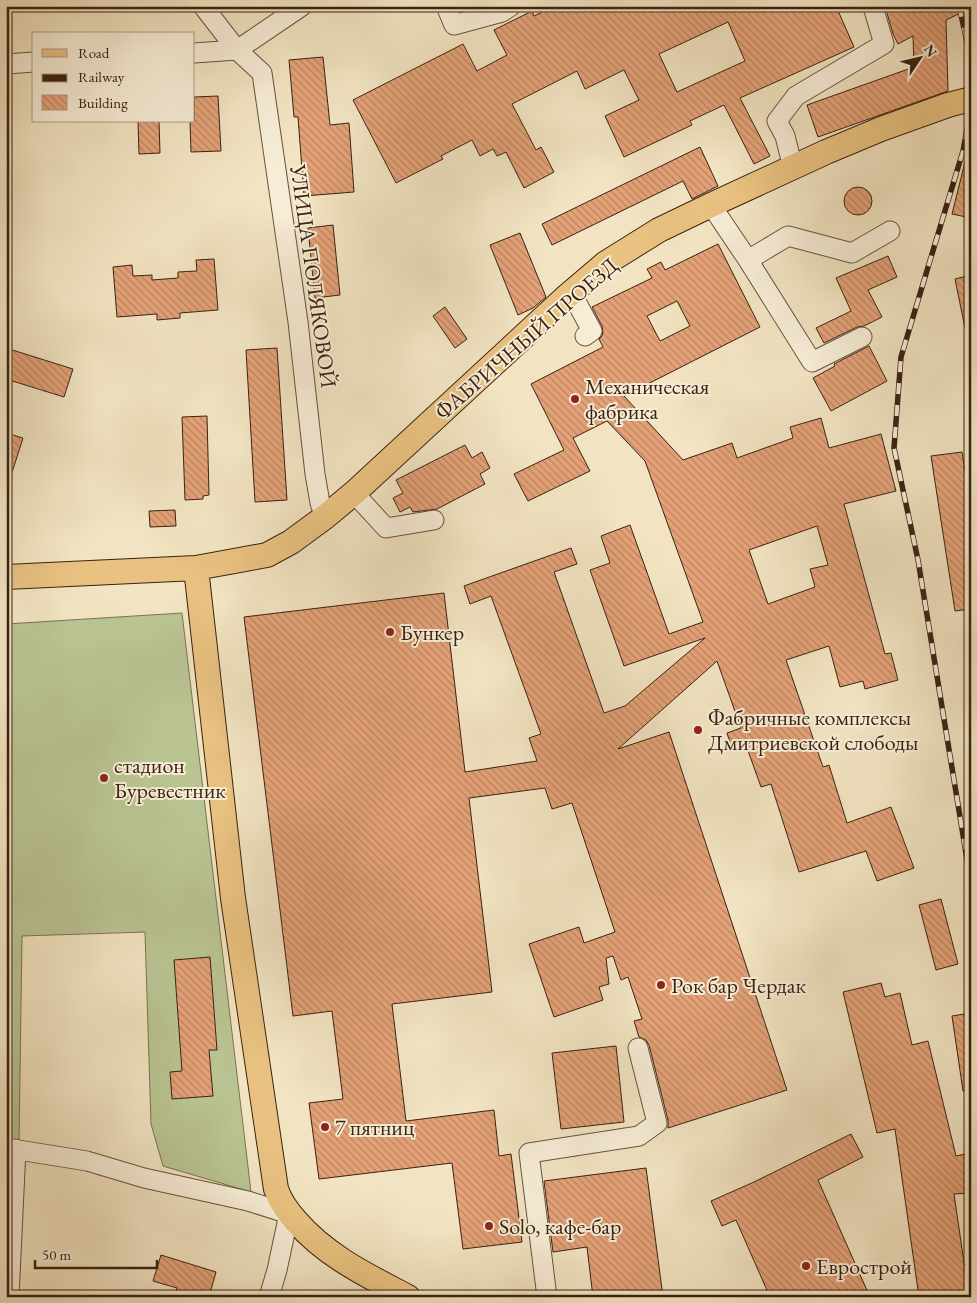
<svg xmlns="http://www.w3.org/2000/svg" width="977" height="1303" font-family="'EB Garamond',serif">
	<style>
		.pitch { fill: #bac493; stroke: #7a7352 }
		.building { fill: url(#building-back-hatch); stroke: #392211; fill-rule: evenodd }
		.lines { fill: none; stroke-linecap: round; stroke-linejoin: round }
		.minor-casing { stroke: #67523d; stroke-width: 21 }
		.major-casing { stroke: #392211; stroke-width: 26 }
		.minor { stroke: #f7edd7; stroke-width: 19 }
		.major { stroke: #e9c281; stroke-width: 24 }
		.rail-casing { stroke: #392211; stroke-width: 5.5 }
		.rail { stroke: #f7edd7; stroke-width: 4; stroke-dasharray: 11; stroke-linecap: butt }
		.poi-dot { fill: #8f2418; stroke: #f7edd7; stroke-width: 2 }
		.labels { text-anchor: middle; stroke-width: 4; stroke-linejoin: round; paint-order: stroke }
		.street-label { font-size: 22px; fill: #392211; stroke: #f7edd7 }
		.poi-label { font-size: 22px; fill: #392211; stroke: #f7edd7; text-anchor: start }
	</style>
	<defs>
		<pattern id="building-back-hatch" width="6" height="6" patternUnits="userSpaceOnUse" patternTransform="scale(1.25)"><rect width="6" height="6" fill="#e5a278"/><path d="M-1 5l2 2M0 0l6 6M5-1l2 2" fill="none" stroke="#bb8461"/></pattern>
	</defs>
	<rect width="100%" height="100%" fill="#f2e4c2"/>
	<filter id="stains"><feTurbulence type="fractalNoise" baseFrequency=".004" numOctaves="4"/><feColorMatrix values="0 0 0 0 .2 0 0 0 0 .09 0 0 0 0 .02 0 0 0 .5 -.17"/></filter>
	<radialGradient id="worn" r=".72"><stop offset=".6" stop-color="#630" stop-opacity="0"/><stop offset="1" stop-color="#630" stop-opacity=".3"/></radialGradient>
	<path class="pitch" d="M182,613l69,579 -88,-26 -12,-42 -6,-192 -123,4 -3,207 -13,-1v-518z"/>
	<path class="building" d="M555,6h281l18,41 -114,51 30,58 -16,8 -30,-59 -34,16 2,4 -68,32 -19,-41 34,-16 -15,-30 -39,19 -8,-18 -65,33 24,46 5,-3 13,25 -30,16 -18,-36 -9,4 -4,-7 -13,7 -8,-16 -31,16 2,3 -47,24 -43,-83 110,-56 14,27 30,-16 -13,-25 38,-19 2,5zM728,22l17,39 -68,31 -18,-38z
		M885,6h86v2l-25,12 2,71 -130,46 -11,-32 107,-38 -1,-31 -15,8 -5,-10z
		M323,57l7,68 19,-2 5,69 -50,4 -6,-79h-4l-5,-57z
		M218,96l3,55 -30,1 -1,-31h4v-24z
		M138,121h21l1,32 -21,1z
		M700,147l18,39 -26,13 -9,-18 -131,64 -10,-21z
		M966,158l5,1v59l-19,-4z
		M844 201a14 14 0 1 1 28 0a14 14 0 1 1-28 0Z
		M333,225l7,70 -25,3 -7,-70z
		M520,233l26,64 -13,11 -15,7 -28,-70z
		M718,244l42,83 -136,69 59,64 49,-17 5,15 56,-20 -3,-11 31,-9 8,30 52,-14 15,57 -52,13 41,150 6,-1 7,27 -33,9 -2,-8 -23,6 -11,-41 -43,14 37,107 6,-2 18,58 44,-16 23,61 -37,13 -11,-30 -67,21 -28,-88 -10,3 -15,-42 -14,4 -5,-16 14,-5 -24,-67 -99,88 51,-17 118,358 -119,38v-8l-19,-75 -3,-5 -7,-3 -5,-16 8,-2 -14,-42 -7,3 -8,-24 -7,2 3,26 -10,3 4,13 -49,17 -25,-73 50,-17 5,16 31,-11 -43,-129 -20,6 -7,-21 -76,10 23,194 -100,12 14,117 88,-11 5,46 12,-2 11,88 -59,7 -11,-86 -133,16 -10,-76 34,-4 -11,-88 -39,5 -49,-399 200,-24 21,179 72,-11 -8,-23 12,-4 -50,-138 -21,8 -6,-18 107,-38 6,16 -23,8 50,141 21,-7 80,-68 -81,28 -34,-96 20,-7 -9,-27 29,-11 39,109 34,-12 -58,-161 -38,-40 -34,17 17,33 -62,30 -14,-27 50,-24 -33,-66 72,-37 -4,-8 3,-3 1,-5 -1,-5 -10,-19 60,-29 -5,-9 14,-7 4,8zM677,301l13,25 -30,15 -13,-25zM817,526l11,39 -18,4 5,18 -47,17 -19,-54z
		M888,256l9,21 -29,13 14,27 -18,9 -7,1 -33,16 -8,-15 35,-17 -15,-33z
		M214,259l4,51 -38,3v5l-23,2v-6l-40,3 -4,-50 19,-2 1,11 19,-1v5l26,-2v-6l19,-1 -1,-11z
		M971,275v52l-6,1 -10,-49z
		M445,307l22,32 -12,9 -22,-32z
		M869,346l18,35 -56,30 -18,-33 22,-12 -1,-2z
		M6,348l67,21 -9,28 -58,-18z
		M277,348l10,152 -32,2 -9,-152z
		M207,416l2,79 -6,1v3l-18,1 -3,-83z
		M6,433l17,5 -14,44h-3z
		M465,445l7,13 10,-6 8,16 -10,6 5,10 -48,25 -24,3 -3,-5 -10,5 -7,-14 10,-5 -7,-13z
		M962,452l9,56v101l-16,2 -24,-155z
		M175,510l1,16 -26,1 -1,-16z
		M941,899l17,65 -22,6 -17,-65z
		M210,957l7,93h-8l4,46 -41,3 -2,-27 12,-1 -8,-111z
		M881,983l4,14 15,-4 12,52 16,-4 28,115 15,-3v40l-17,1 15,103h-50l-24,-168 -18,4 -34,-141z
		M971,1013v77l-8,1 -11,-75z
		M616,1046l8,76 -63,7 -9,-76z
		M851,1134l12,23 -45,23 52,117h-100l-34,-77 -14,6 -11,-25 43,-19z
		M646,1168l17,129h-70l-6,-50 -34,5 -9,-71z
		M161,1255l55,17 -7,25h-35l3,-9 -24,-7z"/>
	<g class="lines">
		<defs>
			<path id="minor" d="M203,6l34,44 25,23 36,249 17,152 5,29 5,14
				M446,6l8,19 48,-13 9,-6
				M237,50l65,-44
				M194,53l43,-3
				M6,64l28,-2
				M793,168l-8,-32 -8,-15 19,-25 88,-52 -10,-34 -2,-4
				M711,205l37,55 40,-24 64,17 38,-22
				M748,260l64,102 50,-25
				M571,292l21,39 -7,5
				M354,493l32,35 48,-8
				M6,1148l81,13 57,17 104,23 41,13 -12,56 -8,27
				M9,1297l7,-148
				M547,1297l-18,-144 110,-17 18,-13 -19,-75"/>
			<path id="major" d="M196,568l37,330 43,291c4,12 12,23 20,32 30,35 72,55 112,76
				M6,577l190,-9 71,-13 24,-13 34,-25 29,-24 211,-195 41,-35 53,-33 52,-25 115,-53 55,-23 67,-24 23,-6"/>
		</defs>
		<use href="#minor" class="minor-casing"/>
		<use href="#major" class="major-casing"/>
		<use href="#minor" class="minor"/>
		<use href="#major" class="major"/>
		<defs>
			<path id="rail" d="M959,6l11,49 1,23
				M971,107l-8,44 -62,206 -7,91 24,112 53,324"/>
		</defs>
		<use href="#rail" class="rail-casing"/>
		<use href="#rail" class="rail"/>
	</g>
	<g class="poi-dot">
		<circle cx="575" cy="399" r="5"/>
		<circle cx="390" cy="632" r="5"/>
		<circle cx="698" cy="730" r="5"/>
		<circle cx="104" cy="778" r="5"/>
		<circle cx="661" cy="985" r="5"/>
		<circle cx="325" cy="1127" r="5"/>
		<circle cx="489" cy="1226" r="5"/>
		<circle cx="806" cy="1266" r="5"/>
	</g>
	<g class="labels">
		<g class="street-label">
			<text transform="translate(314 276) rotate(82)" y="8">УЛИЦА ПОЛЯКОВОЙ</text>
			<text transform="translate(526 338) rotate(-41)" y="8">ФАБРИЧНЫЙ ПРОЕЗД</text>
		</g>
		<g class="poi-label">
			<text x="585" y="394">Механическая<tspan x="585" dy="25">фабрика</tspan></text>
			<text x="400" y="640">Бункер</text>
			<text x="708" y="725">Фабричные комплексы<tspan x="708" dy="25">Дмитриевской слободы</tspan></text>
			<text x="114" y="773">стадион<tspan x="114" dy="25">Буревестник</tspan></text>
			<text x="671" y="993">Рок бар Чердак</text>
			<text x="335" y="1135">7 пятниц</text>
			<text x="499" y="1234">Solo, кафе-бар</text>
			<text x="816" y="1274">Еврострой</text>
		</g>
	</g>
	<rect width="977" height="1303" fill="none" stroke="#f2e4c2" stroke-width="25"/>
	<rect x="8" y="8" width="962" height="1288" fill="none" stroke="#392211" stroke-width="2.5"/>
	<rect x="12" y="12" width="952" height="1278" fill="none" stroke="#392211"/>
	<rect x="32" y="32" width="162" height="90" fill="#f7edd7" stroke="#ab9c88"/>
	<rect x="42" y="49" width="25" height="8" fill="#e9c281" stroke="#ab9c88"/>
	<text x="78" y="58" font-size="15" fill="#392211">Road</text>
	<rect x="42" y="74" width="25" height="8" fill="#392211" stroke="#ab9c88"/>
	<text x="78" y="82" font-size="15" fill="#392211">Railway</text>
	<rect x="42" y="95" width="25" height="15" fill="url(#building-back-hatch)" stroke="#ab9c88"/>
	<text x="78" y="108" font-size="15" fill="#392211">Building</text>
	<g transform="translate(920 58) rotate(55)" stroke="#f7edd7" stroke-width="4" paint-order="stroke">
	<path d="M0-4L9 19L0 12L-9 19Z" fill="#392211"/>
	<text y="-8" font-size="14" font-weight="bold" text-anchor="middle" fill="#392211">N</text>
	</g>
	<path d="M35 1260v8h122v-8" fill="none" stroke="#392211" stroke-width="2.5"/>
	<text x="42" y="1260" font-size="15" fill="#392211" stroke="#f7edd7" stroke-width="4" paint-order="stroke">50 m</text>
	<rect width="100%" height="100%" filter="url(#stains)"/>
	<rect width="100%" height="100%" fill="url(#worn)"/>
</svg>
